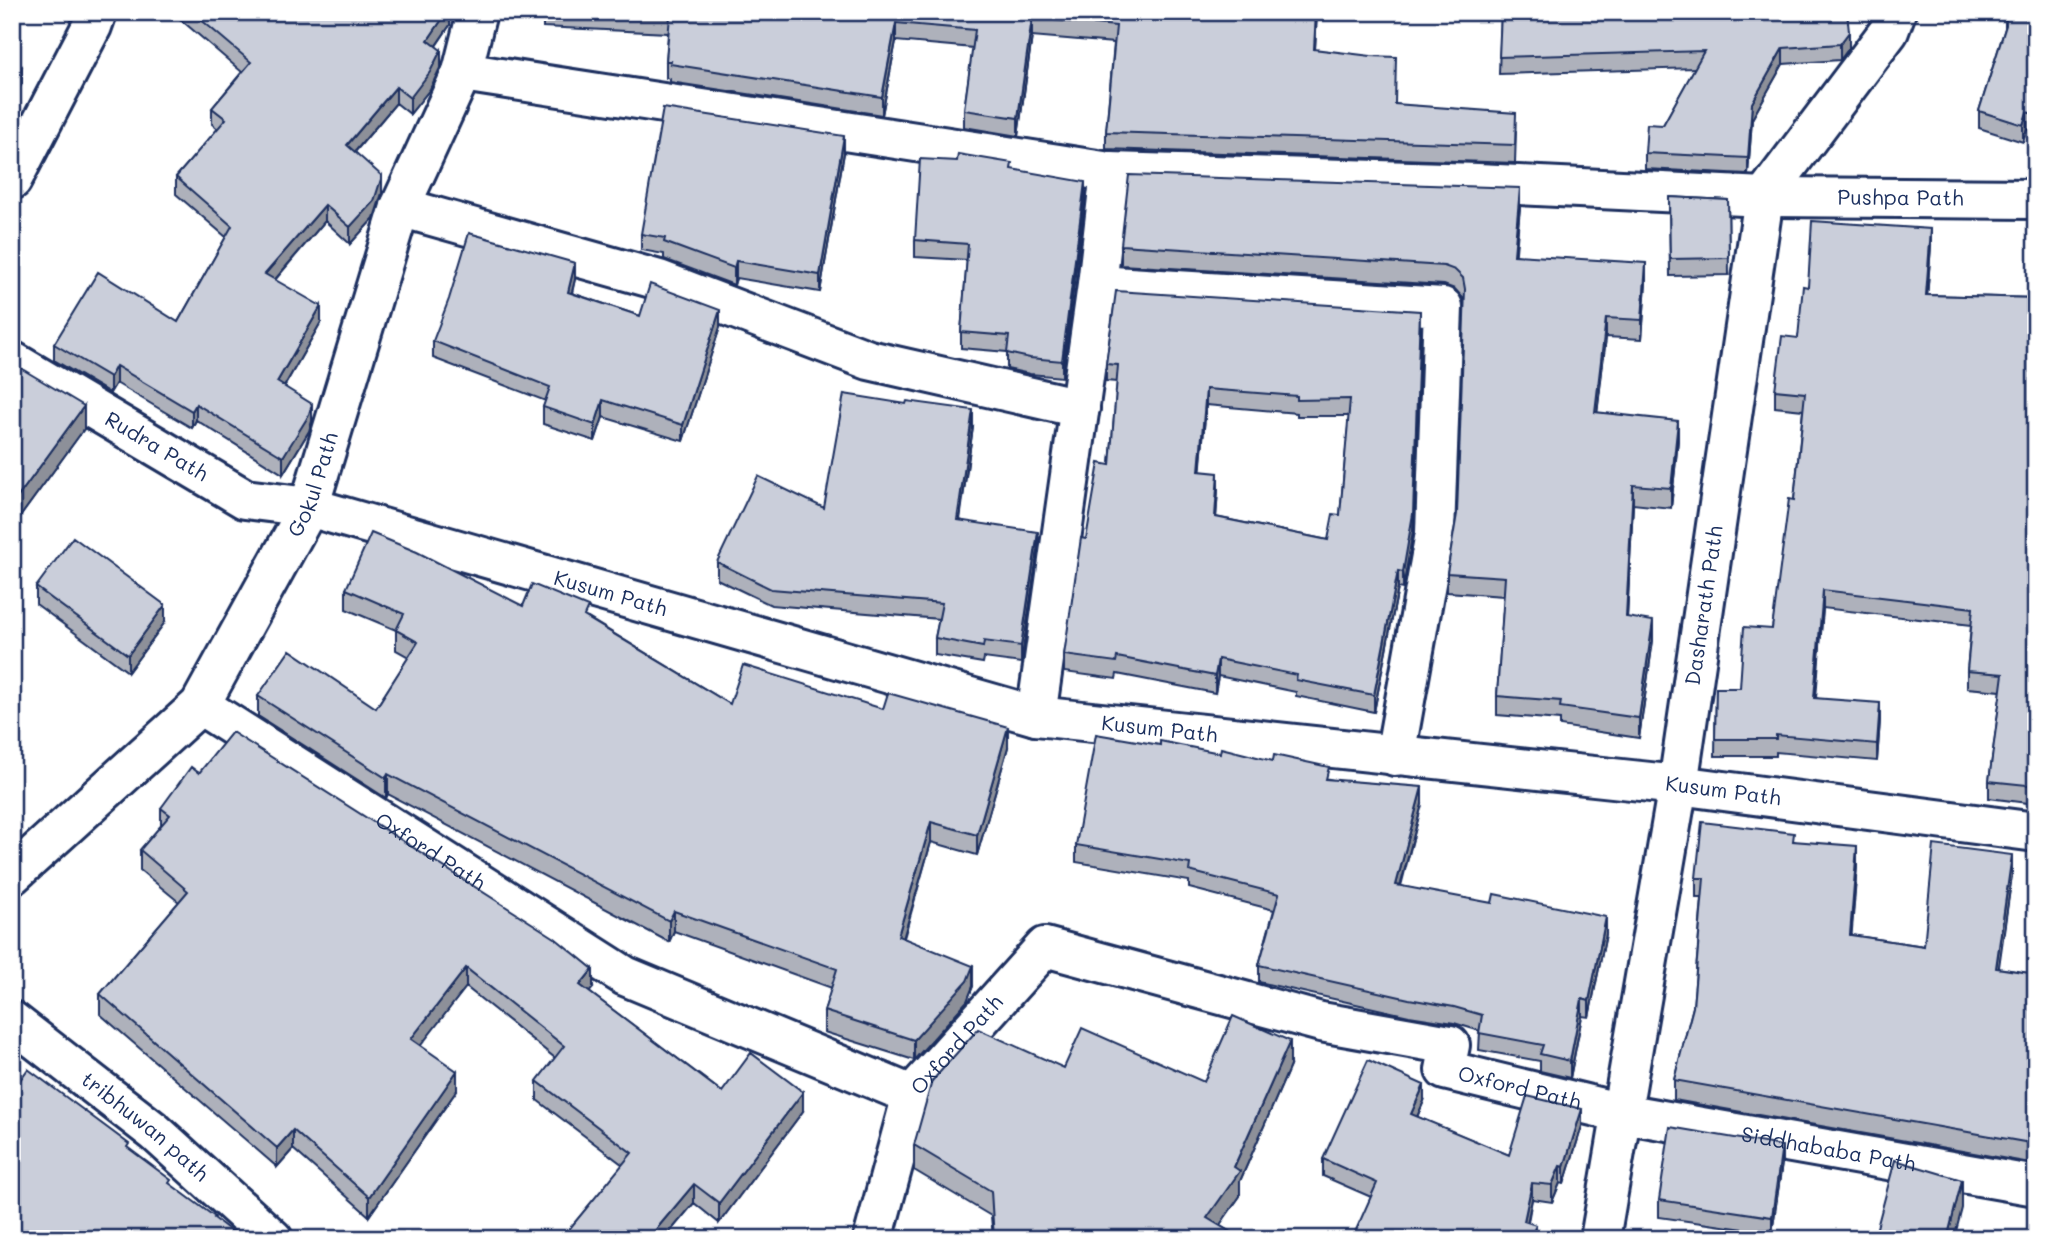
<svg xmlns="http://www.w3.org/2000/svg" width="2048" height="1251" font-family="Mali,sans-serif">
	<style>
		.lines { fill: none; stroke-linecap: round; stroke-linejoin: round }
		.minor-casing { stroke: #1b2f5e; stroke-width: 44 }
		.minor { stroke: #fff; stroke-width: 38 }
		.wall { fill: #aeb1bb; stroke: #1b2f5e; stroke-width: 2; fill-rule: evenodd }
		.shaded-wall { fill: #8d9099; stroke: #1b2f5e; stroke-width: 2 }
		.building { fill: #caceda; stroke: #1b2f5e; stroke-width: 2; fill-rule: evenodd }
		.labels { text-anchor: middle; stroke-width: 5; stroke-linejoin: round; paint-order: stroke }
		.street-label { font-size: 21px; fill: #1b2f5e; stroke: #fff }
	</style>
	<rect width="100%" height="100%" fill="#fff"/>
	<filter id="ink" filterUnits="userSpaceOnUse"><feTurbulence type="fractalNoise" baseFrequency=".0143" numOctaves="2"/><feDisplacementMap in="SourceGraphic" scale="14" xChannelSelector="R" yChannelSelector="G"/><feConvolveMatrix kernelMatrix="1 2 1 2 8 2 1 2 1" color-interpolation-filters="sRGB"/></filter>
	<g filter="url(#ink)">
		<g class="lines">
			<defs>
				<g id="minor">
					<path d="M462,72l648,100 -13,113 -61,431"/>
					<path id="s1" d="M1110,172l368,11 286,14 272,2"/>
					<path d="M12,180l80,-154 5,-14"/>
					<path d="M400,207l259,73 210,80 211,48"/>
					<path d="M1097,285l346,22 -8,226 -40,223"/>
					<path id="s2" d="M12,361l233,138 64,8 727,209 642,69 358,47"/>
					<path id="s3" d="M200,705l425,271 287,119 133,-148 276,75 129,23 -5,25 177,43 414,73"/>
					<path id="s4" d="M12,875l188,-170 109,-198 91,-300 62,-135 15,-60"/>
					<path id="s5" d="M12,1021l143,111 118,107"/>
					<path d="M873,1239l39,-144"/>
					<path id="s6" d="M1600,1239l78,-454 86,-588 125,-166 7,-19"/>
				</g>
			</defs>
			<use href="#minor" class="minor-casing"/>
			<use href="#minor" class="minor"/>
		</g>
		<path class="wall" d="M180,12h270v13l-14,21 5,20 -11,23 -20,25 -14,-11 -41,49 27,41 -8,25 -24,26 -25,-23 -50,59 46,42 -37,65 28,34 -3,10 -26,43 -87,-54 -4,8 -76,-45 -6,10 -56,-33v-16l124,-22 48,-85 -50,-43v-17l42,-48 -6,-5v-16l30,-36 -62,-53z
			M543,12h774l-2,37 80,55 121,27 -1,32 -409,-14v-17l8,-89 -82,-7 -14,100 -54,-9v-17l9,-62 -77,-7 -14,74 -212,-33v-3l-4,-1v-17l2,-28 -125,-6z
			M1501,12h351l-5,1 2,35 -9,12 -57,4 -31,55 -4,55 -103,-5v-16l18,-28 32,-57 -196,6z
			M2005,12h31v120l-9,-3 -4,13 -44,-14v-17l26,-83z
			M844,153l-24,139 -84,-14 -2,7 -70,-26v-5l-23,-4v-16z
			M1012,170l73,28 -23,179 -32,-3 -23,-5v-17l-46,-4v-16l6,-72 -52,-3v-17z
			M1669,197l59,3 1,75 -59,1z
			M1520,207l-5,48 131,27 -4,57 -36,-2 -9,76 81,27 -7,68 -38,-4 -6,114 26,22 -14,98 -79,-12v-6l-63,-5v-19l7,-100 -57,-4v-19l10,-59 7,-209 -1,-7 -8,-9 -11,-4 -323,-20v-20z
			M1931,246l-4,49 109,3v506l-47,-6v-17l12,-90 -34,-3v-17l4,-46 -148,-17 -7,90 64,22 -3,41 -101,-9v4h-61l1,-68h24l32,-59 22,-129 9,-90 -28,-3v-17l23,-52 10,-51z
			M575,279l-3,14 68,23 80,11 -37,114 -80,-24 -8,24 -52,-17v-17l3,-6 -113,-43v-17z
			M1420,327l-7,204 -10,58 -5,-1 -24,124 -78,-16v-4l-78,-16 -3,17 -98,-19 -1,5 -52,-7v-17l22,-116 24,-74 7,-83 -11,-1v-17zM1206,405l91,8v3h52l-9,99 -12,25 -112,-23 2,-28 -18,-17z
			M12,363l72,66 -67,92 -5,-4z
			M973,427l-13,93 78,29 -17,114 -37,-5 -1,5 -48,-8v-17l4,-19 -168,-14 -54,-26v-17l107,-54z
			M36,587l129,35 -37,50 -92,-68z
			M346,589l177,17 65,12 142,86 153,5 125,38 -31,108 -46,-13 -27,96 69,48 -6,15 -53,59 -90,-28v-21l8,-23 -158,-57 -5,11 -281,-148 -2,4 -128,-82v-20l118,12 33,-51 -13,-7v-20l-50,-21z
			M1220,753l109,26 93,25 -21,82 205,48 -17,83 -7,-1 -12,62 -30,-7v-10l-61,-11 1,-19 -26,-8 -45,-7 -150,-34v-17l15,-55 -85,-22v-7l-113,-19v-17z
			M199,773l394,215 -4,4 133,100 81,19 -84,112 -25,-20 -30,36h-103l62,-74 -86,-65v-19l18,-23 -89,-71 -46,58 37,45 -88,126 -76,-67 -16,18 -177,-153v-20l79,-92 -39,-32v-20l21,-24v-18z
			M1794,841l63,25 -6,69 73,11 88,-71 -14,93 38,6v190l-362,-64v-20l19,-73 9,-109h-6v-20z
			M1290,1066l-50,115v15l-21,29 23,14h-249l-2,-23 -77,-46v-25l150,-77 140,14z
			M1424,1101l-7,16 92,38 73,-29 -18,58 -4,-1 -8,19 -20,-3 -4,23 8,17 -165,-42 -48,-21v-17z
			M1782,1163l-10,70 -113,-16v-17z"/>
		<path class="shaded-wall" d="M447,12h3v13l-22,32v-17z
			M1316,12h1l-3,55v-18z
			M1032,18v18l-14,100v-18z
			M896,23v18l-14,74v-18z
			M1849,32v16l-9,12v-16z
			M1783,48v16l-31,55 -4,55v-16l4,-55z
			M441,50v16l-11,23 -20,25v-16z
			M22,67v17l-10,14v-17z
			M396,87v16l-49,58v-16z
			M2027,112v17l-4,13v-17z
			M844,136v17l-24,139v-17z
			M382,176v17l-8,25 -24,26v-17z
			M1085,182v16l-23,179v-16z
			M1520,188v19l-6,67v-19z
			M325,205v16l-60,70v-17z
			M1931,229v17l-5,66v-17z
			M736,261v17l-2,7v-17z
			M575,263v16l-7,29v-16z
			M1646,263v19l-4,57v-19z
			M321,306v16l-44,77v-17z
			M720,310v17l-37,114v-16z
			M1420,311l-7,220 -10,58v-17z
			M1606,318v19l-11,95v-20z
			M116,366v17l-6,10v-16z
			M1206,389v16l-7,83v-17z
			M603,400v17l-8,24v-16z
			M196,404v16l-4,8v-17z
			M312,404v17l-3,10 -26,43v-17z
			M84,406v23l-67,92v-23z
			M973,410v17l-16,110v-17z
			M1678,421v19l-7,68v-20z
			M1218,473v16l-3,45v-17z
			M1633,485v19l-7,133v-20z
			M1038,532v17l-17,114v-17z
			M1398,571v17l-24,124v-17z
			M1823,590v18l-9,107v-17z
			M165,605v17l-37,50v-17z
			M1653,621v19l-14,98v-20z
			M1218,659v17l-3,17v-17z
			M1880,703v17l-3,41v-17z
			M1008,727v20l-31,108v-20z
			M388,774v20l-2,4v-20z
			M1422,787v17l-26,98v-17z
			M931,822v20l-33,114v-20z
			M1857,846v20l-7,89v-20z
			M2012,855v20l-16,113v-20z
			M674,911v20l-5,11v-21z
			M1606,917v17l-17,83v-16z
			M973,966v20l-6,15 -53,59v-20z
			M466,968v19l-55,71v-19z
			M593,969v19l-13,16v-19z
			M1582,999v17l-12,62v-17z
			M1290,1041v25l-50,115v15l-30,43 -3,-21 27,-51z
			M457,1071v19l-88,126v-19z
			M1424,1085v16l-13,29v-16z
			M803,1092v19l-84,112v-20z
			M1582,1109v17l-18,58v-17z
			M293,1130v19l-16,18v-19z
			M1782,1146v17l-10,70v-16z
			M1560,1166v17l-8,19v-17z
			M1962,1180v28l-8,31h-7z
			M1532,1183v16l-8,39v-17z
			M694,1184v19l-30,36h-16z
			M1536,1225v14h-6z"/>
		<path class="building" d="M192,12h255l-19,28 13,10 -11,22 -20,26 -14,-11 -49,58 35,31 -8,25 -24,26 -25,-22 -60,69 56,32 -44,76 35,22 -3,11 -26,42 -87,-53 -4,7 -76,-45 -6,11 -56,-33 44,-72 80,50 54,-96 -56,-49 50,-58 -14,-11 39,-46z
			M607,12h709l-2,37 57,7 25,1 -1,47 121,9 -1,32 -409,-13 10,-106 -84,-8 -14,100 -54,-8 11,-80 -79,-7 -14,74 -212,-33 1,-3h-5l4,-45z
			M1501,12h346l2,20 -9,12 -57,4 -31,55 -4,55 -103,-5 2,-29 16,1 41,-74 -205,6z
			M2006,12h30v103l-9,-3 -4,13 -44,-14 27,-86z
			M12,60l10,7 -10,14z
			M663,108l181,28 -24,139 -84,-14 -2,7 -70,-26 1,-4 -24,-4z
			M958,154l54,9 -1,6 74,13 -23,179 -32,-3 -23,-5 2,-17 -48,-4 7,-88 -53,-4 5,-81 37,2z
			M1129,175l391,13 -6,67 132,8 -4,57 -36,-2 -11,94 83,9 -7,67 -38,-3 -7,132 27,4 -14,97 -79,-11 1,-6 -64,-5 8,-119 -58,-4 10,-59 8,-225 -2,-11 -8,-8 -11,-4 -323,-21z
			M1669,197l59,3 1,58 -59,1z
			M1812,221l119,8 -5,66 110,3v488l-47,-5 14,-107 -36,-3 6,-63 -150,-18 -9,108 66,5 -3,41 -101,-9v4h-61l1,-51h24l4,-61 28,2 17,-130 5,1 11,-107 -30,-3 7,-54 16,2 5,-52 5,1z
			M469,233l106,30 -7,29 72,24 10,-32 70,26 -37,115 -80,-25 -8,25 -52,-18 7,-20 -117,-46 16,-42z
			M1116,291l304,20 -7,203 -10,58 -5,-1 -24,124 -78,-15 1,-5 -79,-16 -3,17 -98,-19 -1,5 -52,-7 17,-117 5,1 13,-76 11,2 8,-100 -12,-1zM1206,389l91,7v4l53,-1 -10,116 -7,-1 -5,26 -113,-23 3,-44 -19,-2z
			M12,363l72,43 -67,92 -5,-4z
			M844,394l62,10 1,-3 66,9 -16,110 81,12 -17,114 -37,-5 -1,6 -48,-9 7,-35 -171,-14 -54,-27 41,-86 66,32z
			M371,533l46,19 106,54 9,-22 56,23 -4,9 146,88 13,-39 140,44 5,-16 120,34 -31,108 -46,-13 -33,114 75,30 -6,15 -53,59 -90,-29 13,-42 -163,-58 -5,10 -281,-147 -2,4 -128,-82 32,-46 86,58 42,-66 -22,-12 8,-16 -58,-25z
			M73,537l92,68 -37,50 -92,-68z
			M232,732l323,206 38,31 -13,16 142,107 29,-39 52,39 -84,111 -25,-19 -46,55h-87l71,-86 -95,-72 27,-35 -98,-78 -55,71 46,32 -88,126 -76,-67 -16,18 -177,-154 88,-103 -48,-41 30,-35 -9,-7 30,-41 8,6z
			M1096,734l64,11v-4l60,12 1,-5 52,13 1,-6 55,12 -3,12 96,8 -26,98 96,18 2,-9 112,23 -17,84 -7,-2 -12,62 -30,-7 3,-9 -64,-12 3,-18 -28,-8 -45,-8 -150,-34 20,-71 -90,-23 1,-7 -114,-19z
			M1702,822l92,11 -1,8 64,5 -7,89 74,11 10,-101 78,10 -16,113 40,6v170l-362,-64 19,-73 11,-129h-8z
			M1233,1016l57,25 -56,126 6,4 -33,47 35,21h-248l-3,-48 -77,-46 18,-64 46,-52 86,39 18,-40 122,54z
			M1368,1060l56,25 -13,29 98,41 18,-59 55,13 -18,58 -4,-1 -8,19 -20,-2 -8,38 12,4 -6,14h-178l25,-56 -54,-24z
			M28,1069l101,75 -2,3 44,33 -2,3 46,34 -1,1 27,21h-229v-148z
			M1670,1127l112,19 -10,71 -113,-17z
			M1895,1160l67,20 -15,59h-73z"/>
	</g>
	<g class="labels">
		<g class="street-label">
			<text dy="7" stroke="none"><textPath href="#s1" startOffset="791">Pushpa Path</textPath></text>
			<text dy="7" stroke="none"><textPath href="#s2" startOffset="168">Rudra Path</textPath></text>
			<text dy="7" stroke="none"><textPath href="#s4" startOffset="502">Gokul Path</textPath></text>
			<text dy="7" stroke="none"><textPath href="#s2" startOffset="649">Kusum Path</textPath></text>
			<text dy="7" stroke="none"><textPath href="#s6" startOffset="642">Dasharath Path</textPath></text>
			<text dy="7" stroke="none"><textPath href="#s2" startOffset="1216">Kusum Path</textPath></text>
			<text dy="7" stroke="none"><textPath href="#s2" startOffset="1783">Kusum Path</textPath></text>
			<text dy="7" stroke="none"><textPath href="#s3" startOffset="273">Oxford Path</textPath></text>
			<text dy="7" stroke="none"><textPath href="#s3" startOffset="882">Oxford Path</textPath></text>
			<text dy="7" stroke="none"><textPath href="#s3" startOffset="1533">Oxford Path</textPath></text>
			<text dy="7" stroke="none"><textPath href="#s5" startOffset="170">tribhuwan path</textPath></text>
			<text dy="7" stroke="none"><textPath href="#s3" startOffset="1848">Siddhababa Path</textPath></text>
		</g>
	</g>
	<rect width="2048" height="1251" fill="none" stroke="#fff" stroke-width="42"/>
	<rect x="21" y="21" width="2006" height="1209" fill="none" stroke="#1b2f5e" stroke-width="2.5" filter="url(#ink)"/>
</svg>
